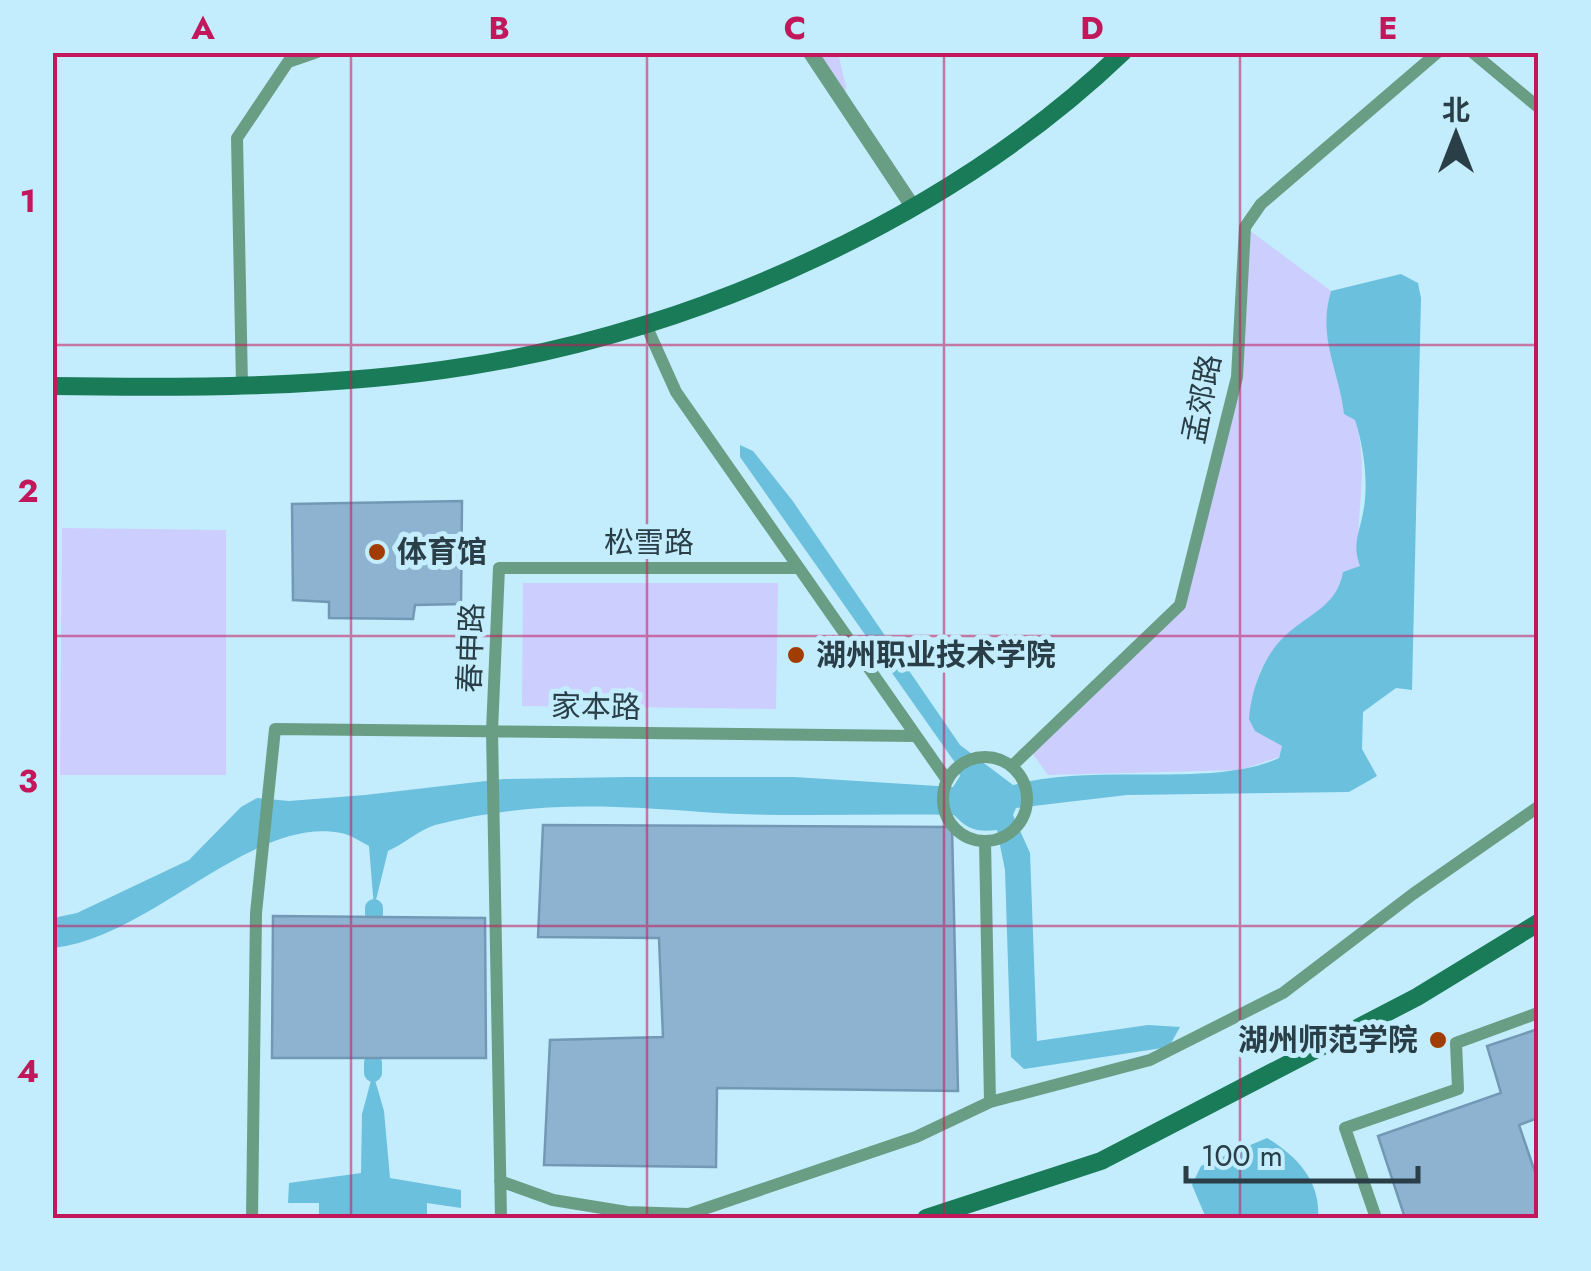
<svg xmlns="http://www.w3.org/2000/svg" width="1591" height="1271" font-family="Jost,'Noto Sans SC',sans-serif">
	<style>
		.green { fill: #cccefe }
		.water { fill: #6bc0de }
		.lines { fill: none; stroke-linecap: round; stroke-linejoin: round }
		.canal { stroke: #6bc0de; stroke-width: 18 }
		.building { fill: #8db3d1; stroke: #7398b5; stroke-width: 2.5 }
		.minor { stroke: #699e85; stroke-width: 12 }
		.tertiary { stroke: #699e85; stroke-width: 15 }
		.secondary { stroke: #197b58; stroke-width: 18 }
		.grid { fill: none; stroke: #c2185b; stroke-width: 2.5; stroke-opacity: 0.55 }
		.poi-dot { fill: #a13d03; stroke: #c3ecfc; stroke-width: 4 }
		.labels { text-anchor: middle; stroke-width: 10; stroke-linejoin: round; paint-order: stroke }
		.street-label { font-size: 30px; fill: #293e46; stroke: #c3ecfc }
		.poi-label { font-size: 30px; font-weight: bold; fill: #293e46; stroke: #c3ecfc; text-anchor: start }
		.neatline { fill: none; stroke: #c2185b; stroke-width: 4 }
		.grid-label { font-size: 32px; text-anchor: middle; font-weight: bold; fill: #c2185b }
	</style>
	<rect width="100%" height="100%" fill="#c3ecfc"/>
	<path class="green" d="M810,53h28l8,34 -2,16z
		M1245,227l86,64c-13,44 9,79 13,122l11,6c16,54 -2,97 5,148l-17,5c-12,64 -106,57 -87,159l26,15 -3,11 -39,13 -192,5 -18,-25 150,-145 57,-228z
		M62,528l164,2v245h-166z
		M523,583h255l-2,126 -254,-3z"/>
	<path class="water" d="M1401,274l17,9 3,15 -9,392 -16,-2 -33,24 -1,37 15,27 -28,16 -222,3 -111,13 -3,7 17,38 7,188 111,-16 32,2 -11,20 -145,22 -13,-12 -6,-187 -8,-40c-20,2 -29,0 -43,-15 -84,-2 -170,3 -253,-3 -95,-7 -172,-11 -266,13 -16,5 -31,19 -47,26l-14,57 -5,-62c-8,-4 -19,-12 -28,-13 -91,-17 -189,104 -288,115v-30l24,-5 112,-53 52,-53 16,-9 32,3 76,-6 138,-16 125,-2h166l159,10 7,-11 -6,-15 -214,-304v-12l13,6 39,49 168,245 53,40c82,-23 198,4 266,-27l3,-12 -27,-15 -6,-12c2,-29 15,-65 38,-85 23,-21 50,-28 56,-62l17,-6c-8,-21 -1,-32 3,-53 6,-29 1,-65 -8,-93l-11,-6c-5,-45 -27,-76 -13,-123z
		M373,1073l11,38 6,67 71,12v18l-34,-5v15l-108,-2v-13h-31l1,-20 72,-10 1,-59z
		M1267,1138c30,18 54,44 51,80h-112l-14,-33 9,-19z"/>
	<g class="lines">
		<path class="canal" d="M374,908v6
			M373,1063v10"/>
	</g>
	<path class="building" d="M462,501l-1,103 -46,1 -2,14 -84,-1v-16l-36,-2 -1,-96z
		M543,825l409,2 6,264 -241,-3 -1,79 -172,-2 6,-125 113,-3 -4,-99 -121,-1z
		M273,916l212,2 1,140h-214z
		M1538,1029v89l-19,7 19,56v37h-133l-27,-82 123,-43 -14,-47z"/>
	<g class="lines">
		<path class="minor" d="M1472,52l66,55
			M645,323l31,69 271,388
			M242,385l-5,-247 51,-76 29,-10
			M943 799a42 42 0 1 1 84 0a42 42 0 1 1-84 0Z
			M1012,766l168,-161 57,-228 8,-150 16,-23 177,-152
			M985,841l5,261
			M500,1181l53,19 74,12 62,2 227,-77 74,-35 160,-42 133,-67 130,-99 125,-87
			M252,1218l4,-305 19,-184 641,7
			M501,1218l-9,-487 7,-163h300
			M1376,1218l-31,-90 113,-39 -2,-46 82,-30"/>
		<path class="tertiary" d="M810,52l103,155"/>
		<path class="secondary" d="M52,386c139,2 280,2 417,-20 230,-35 485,-152 654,-314
			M926,1218l175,-57 316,-164 121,-74"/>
	</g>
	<path class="grid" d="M351,52v1166M647,52v1166M944,52v1166M1240,52v1166M52,345h1486M52,636h1486M52,926h1486"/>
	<g class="poi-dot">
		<circle cx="377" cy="552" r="10"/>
		<circle cx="796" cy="655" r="10"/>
		<circle cx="1438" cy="1040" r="10"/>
	</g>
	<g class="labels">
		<g class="street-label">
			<text transform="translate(1202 399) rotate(-79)" y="10">孟郊路</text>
			<text x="649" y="553">松雪路</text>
			<text transform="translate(471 648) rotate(-88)" y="10">春申路</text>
			<text transform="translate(596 707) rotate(1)" y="10">家本路</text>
		</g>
		<g class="poi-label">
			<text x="397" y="562">体育馆</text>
			<text x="816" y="665">湖州职业技术学院</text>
			<text x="1418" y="1050" text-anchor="end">湖州师范学院</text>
		</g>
	</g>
	<rect width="1591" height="1271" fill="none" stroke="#c3ecfc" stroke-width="110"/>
	<g transform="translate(1456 135)" stroke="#c3ecfc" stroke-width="8" paint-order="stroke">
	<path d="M0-8L18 38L0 25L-18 38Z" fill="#293e46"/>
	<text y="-15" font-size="28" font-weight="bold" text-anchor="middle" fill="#293e46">北</text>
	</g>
	<path d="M1186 1166v15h232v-15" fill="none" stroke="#293e46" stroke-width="5"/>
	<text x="1201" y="1166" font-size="30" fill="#293e46" stroke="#c3ecfc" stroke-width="8" paint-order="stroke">100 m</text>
	<rect x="55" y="55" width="1481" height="1161" class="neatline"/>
	<g class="grid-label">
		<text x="203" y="39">A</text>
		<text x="499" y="39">B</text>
		<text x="795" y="39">C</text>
		<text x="1092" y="39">D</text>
		<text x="1388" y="39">E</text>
		<text x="28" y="212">1</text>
		<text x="28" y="502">2</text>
		<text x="28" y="792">3</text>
		<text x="28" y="1082">4</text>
	</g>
</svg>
